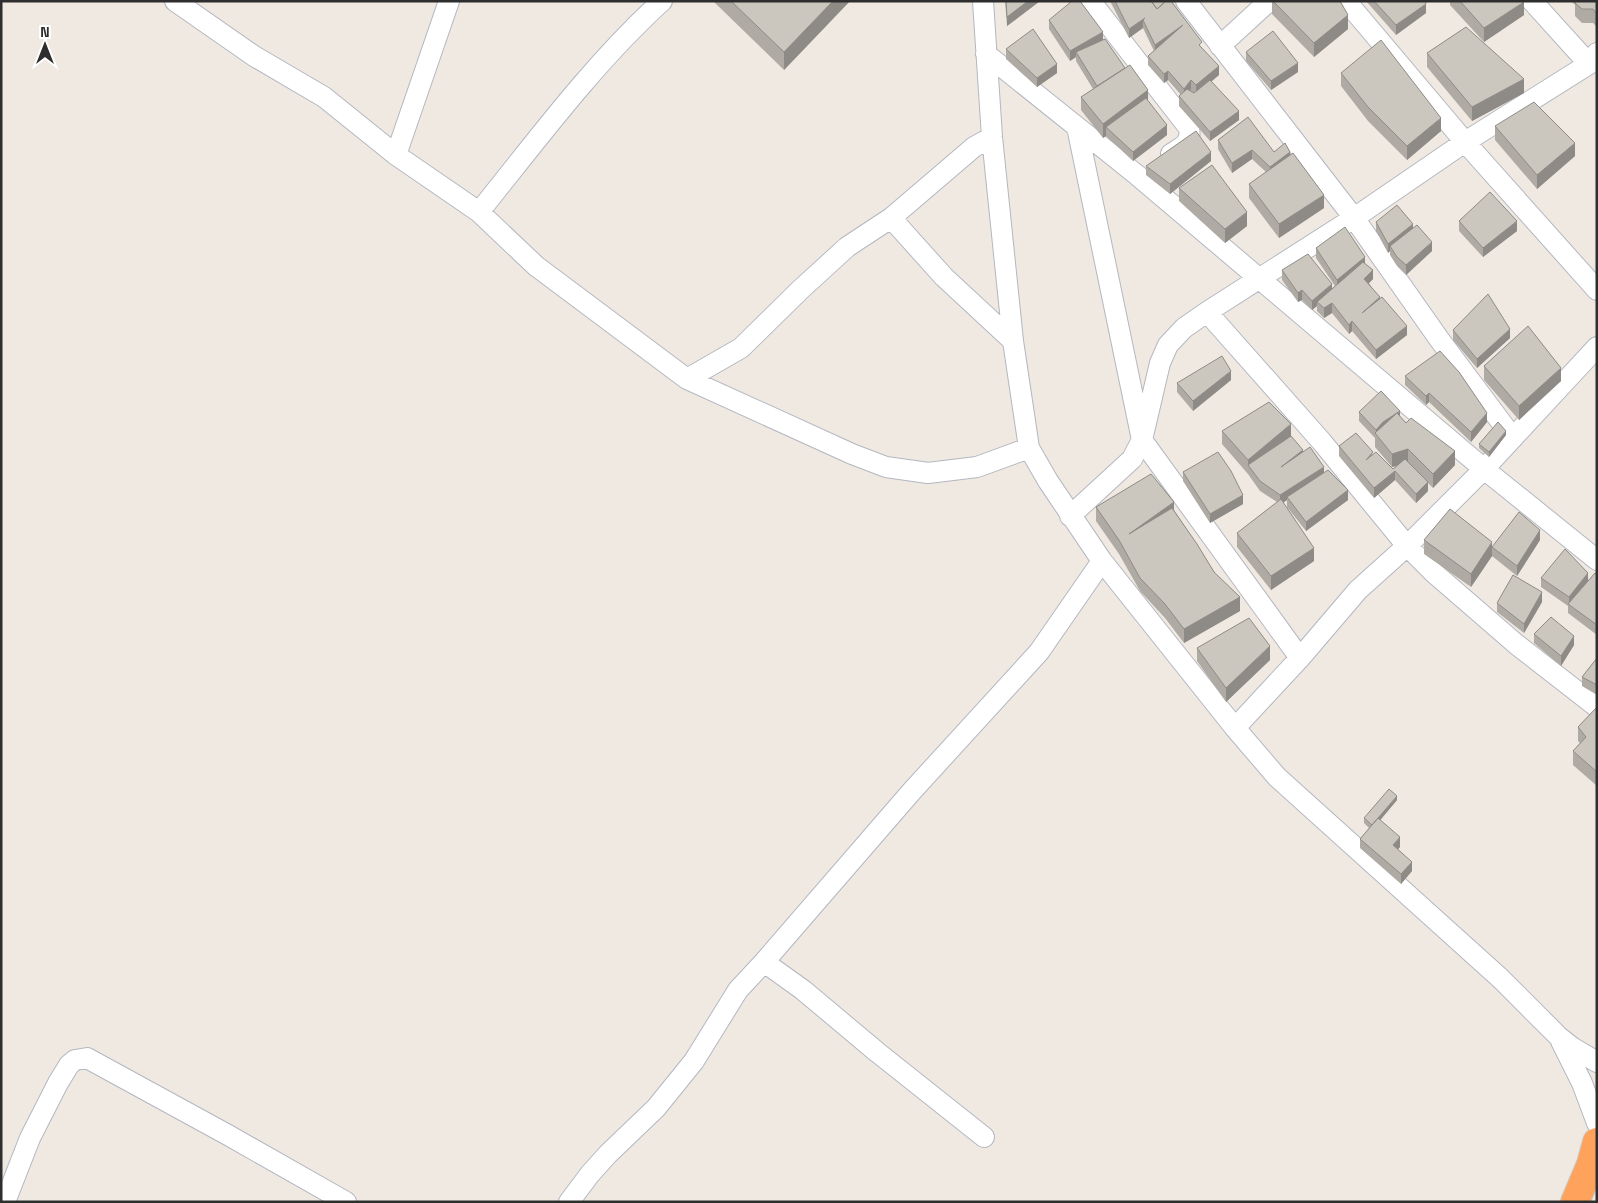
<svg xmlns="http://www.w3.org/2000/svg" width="1598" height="1203" font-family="'Space Grotesk',sans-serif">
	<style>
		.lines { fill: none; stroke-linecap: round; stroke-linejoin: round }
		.street-casing { stroke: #b4b7c1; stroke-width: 22 }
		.highway-casing { stroke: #c9c9c9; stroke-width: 30 }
		.street { stroke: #fff; stroke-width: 20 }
		.highway { stroke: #ffa35c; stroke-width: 28 }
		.wall { fill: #afaba4 }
		.shaded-wall { fill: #8e8b86 }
		.building { fill: #cbc7bf; stroke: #8e8b86 }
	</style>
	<rect width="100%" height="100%" fill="#efe9e1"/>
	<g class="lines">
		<defs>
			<path id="street" d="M175,1l79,55 70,41 72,58 83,57 57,54 151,113 54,-31 59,-58 47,-43 44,-29 83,-71 18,-10
				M983,1l9,136 21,204 16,107 19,33 54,80 133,167 42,49 223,201 59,59 14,11 24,14
				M1186,1l168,217 85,121 74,99
				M1346,1l119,141 132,148
				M1532,1l57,63
				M1092,3l97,125c3,15 -7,19 -18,26
				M1220,46l49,-45
				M986,54l151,121 347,294 113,91
				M1077,127l65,313 158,218
				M396,155l53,-154
				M479,212c58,-72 114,-148 183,-211
				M891,218l53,59 69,64
				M1207,312l115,130 85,104 27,27 82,71 81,63
				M687,379l165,75 34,13 42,6 49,-6 52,-19
				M1070,516l62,-57 10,-19 18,-77 8,-18 16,-17 23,-16 147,-94 111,-76 124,-78 8,-11
				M1235,728l65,-70 58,-68 49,-44 77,-77 113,-122
				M764,962l39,28 74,62 107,85
				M1561,1041l21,42 15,40
				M5,1202l25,-64 28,-55 11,-18 6,-5 12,-2 141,77 118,67
				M569,1202l21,-28 18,-20 48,-46 38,-47 44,-71 26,-28 148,-171 127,-139 63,-91"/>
			<path id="highway" d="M1575,1202l16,-38 6,-22"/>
		</defs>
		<use href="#street" class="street-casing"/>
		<use href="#highway" class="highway-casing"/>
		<use href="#street" class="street"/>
		<use href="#highway" class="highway"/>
	</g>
	<path class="wall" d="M713,1h137l-66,69z
		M1005,1h35l-33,25z
		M1110,1h64l-1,2 46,72 -8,7 28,38 -29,21 -31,-35v-10l2,-1 -13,-15 -4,3 -16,-18v-9l6,-5 -11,-23 -14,10z
		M1272,1h68l8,28 -34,28 -42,-43z
		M1366,1h59l1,12 -30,22z
		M1450,1h74v14l-40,27 -34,-37z
		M1571,1h26v26l-4,-4h-11l-7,-7v-11z
		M1049,20l54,20 45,61 19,34 -34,26 -27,-25 -3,2 -22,-28v-13l12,-8 -17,-28v-4l-6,4 -21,-32z
		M1006,49l51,24 -20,14 -31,-28z
		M1246,52l52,20 -27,18 -25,-29z
		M1427,53l97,40 -52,28 -45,-54z
		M1341,73l100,58 -34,29 -39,-39 -27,-35z
		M1495,126l80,30 -38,33 -42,-49z
		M1218,140l72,15 34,53 -45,30 -30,-40v-14l17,-12 -14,-13 -20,14 -14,-24z
		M1211,161l-41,33 -24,-19v-9z
		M1179,188l68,38 -22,17 -46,-42z
		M1459,221l58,10 -34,26 -24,-26z
		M1376,222l37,6 19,23 -26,24 -9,-9 -7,-11v-4l-2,2 -12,-22z
		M1316,248l49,15 8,16 -4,4 11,17 27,35 -31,24 -24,-28 -3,3 -17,-21 -8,5 -7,-7v-5l-5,4 -10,-10 -4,2 -16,-22v-10l50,18 3,-2 -19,-28z
		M1453,330l57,8 -33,30 -24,-28z
		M1484,366l77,15 -42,39 -35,-40z
		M1405,376l82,46 -16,20 -42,-40 -3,3 -21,-20z
		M1231,380l-38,31 -16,-19v-9z
		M1359,412l41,5 55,48 -22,23 -5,-5v8l-12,12 -21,-23 -21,18 -35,-42v-10l34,8 20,15 3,-3 -4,1 -17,-20v-9l-16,-17z
		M1222,431l69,5 12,17 21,20 24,27 -42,31 -19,-24v-7l-4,2 31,59 -43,29 -34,-43v-14l40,-31 -17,-11 -12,-17 -26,-30z
		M1506,435l-17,22 -10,-9v-4z
		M1183,472l60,32 -33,19 -27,-42z
		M1096,507l78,3 66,101 -56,32 -19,-25 -25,-27 -21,-37 -23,-33z
		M1424,540l68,7 48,-7 -23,36 -25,-20 -21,31 -47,-33z
		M1597,575v60l-29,-22v-7l-27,-19v-9l47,2z
		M1542,602l-18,31 -27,-21v-9z
		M1534,634l40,11 -13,21 -27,-23z
		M1197,648l73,12 -44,42 -29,-41z
		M1597,658v37l-15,-9v-9z
		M1597,708v78l-24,-21v-14l7,-8 -2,-2v-14z
		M1397,800l-17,20 20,27 -2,2 14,22 -11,13 -41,-36v-9l9,-11 -5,-5v-5z"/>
	<path class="shaded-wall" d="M833,1h17l-66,69v-18z
		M1028,1h12l-33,25v-9z
		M1524,2v13l-40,27v-14z
		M1426,4v9l-30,22v-10z
		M1348,15v14l-34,28v-14z
		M1145,18l-2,2v8l-14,10v-9z
		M1183,25l-28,29v-9z
		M1103,32v10l-27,10v5l-6,4v-10z
		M1298,63v9l-27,18v-9z
		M1057,64v9l-20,14v-9z
		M1219,66v9l-23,19v-9z
		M1168,71v9l-4,3v-9z
		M1524,79v14l-52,28v-14z
		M1191,80v9l-7,9v-9z
		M1148,90v14l-42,23v9l-3,2v-14z
		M1239,111v9l-29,21v-9z
		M1441,118v13l-34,29v-14z
		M1167,125v10l-34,26v-9z
		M1575,143v13l-38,33v-14z
		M1252,150v9l-20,14v-10z
		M1211,152v9l-41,33v-10z
		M1290,152v9l-20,15v-9z
		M1324,195v13l-45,30v-14z
		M1247,212v14l-22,17v-14z
		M1517,221v10l-34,26v-9z
		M1413,224v10l-23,12v5l-2,2v-9z
		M1432,242v9l-26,24v-10z
		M1365,257v9l-28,23v-9z
		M1373,270v9l-9,9v-9z
		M1332,284v9l-15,9v4l-5,4v-9z
		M1302,290v10l-4,2v-9z
		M1380,297v9l-18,7z
		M1332,303v10l-8,5v-10z
		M1352,321v10l-3,3v-9z
		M1407,326v9l-31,24v-9z
		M1510,329v9l-33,30v-9z
		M1561,368v13l-42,39v-14z
		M1231,371v9l-38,31v-10z
		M1429,393v9l-3,3v-9z
		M1400,411v9l-24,14v-4l7,-8z
		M1487,413v9l-16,20v-10z
		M1291,424v14l-43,27v-5z
		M1506,431v4l-17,22v-5z
		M1408,449v14l-16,4v-13z
		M1303,450v10l-22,7z
		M1455,451v14l-22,23v-14z
		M1324,467v9l-37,21v3l-7,5v-10z
		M1395,471v9l-21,18v-10z
		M1428,482v9l-12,12v-9z
		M1348,490v10l-42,31v-9z
		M1243,495v9l-33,19v-9z
		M1174,502v14l-45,18z
		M1540,530v10l-23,36v-10z
		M1492,542v14l-21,31v-13z
		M1314,548v13l-43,29v-14z
		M1588,573v9l-19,22v-7z
		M1542,592v10l-18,31v-9z
		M1240,597v14l-56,32v-14z
		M1574,636v9l-13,21v-10z
		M1270,646v14l-44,42v-14z
		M1397,796v4l-25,30v-5z
		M1400,837v10l-7,8v-10z
		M1412,862v9l-11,13v-10z"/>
	<path class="building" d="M731,1h102l-49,51z
		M1006,1h22l-21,16z
		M1072,1h8l23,31 -33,19 -21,-31z
		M1115,1h36l6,8 9,-8h5l31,41 -3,3 20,21 -23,19 -5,-5 -7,9 -16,-18 -4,3 -16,-18 35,-31 -28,20 -12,-25 2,-2 -16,11z
		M1151,1h15l-9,8z
		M1273,1h67l8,14 -34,28z
		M1374,1h51l1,3 -30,21z
		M1460,1h64v1l-40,26z
		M1576,1h21v13l-4,-5h-11l-7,-6z
		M1466,27l58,52 -52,28 -45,-54z
		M1033,29l24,35 -20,14 -31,-29z
		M1273,31l25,32 -27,18 -25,-29z
		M1105,39l20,29 -28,18 -21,-34z
		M1381,40l60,78 -34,28 -39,-39 -27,-34z
		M1130,65l18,25 -45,34 -22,-27z
		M1210,80l29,31 -29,21 -31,-36 8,-7 7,4z
		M1146,98l21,27 -34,27 -27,-25z
		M1534,102l41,41 -38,32 -42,-49z
		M1248,117l26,35 11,-9 5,9 -20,15 -18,-17 -20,13 -14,-23z
		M1196,131l15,21 -41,32 -24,-18z
		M1293,153l31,42 -45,29 -30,-40z
		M1212,165l35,47 -22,17 -46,-41z
		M1490,192l27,29 -34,27 -24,-27z
		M1397,205l16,19 -25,20 -12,-22z
		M1417,225l15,17 -26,23 -9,-8 -7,-11z
		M1345,227l20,30 -28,23 -21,-32z
		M1308,254l24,30 -20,17 -10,-11 -4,3 -16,-23z
		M1363,262l10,8 -9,9 16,18 -18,16 20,-16 25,29 -31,24 -24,-29 -3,4 -17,-22 -8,5 -7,-6z
		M1488,294l22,35 -33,30 -24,-29z
		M1528,326l33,42 -42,38 -35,-40z
		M1440,351l19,21 28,41 -16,19 -42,-39 -3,3 -21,-20z
		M1222,356l9,15 -38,30 -16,-18z
		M1381,391l19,20 -17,11 -7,8 -17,-18z
		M1269,402l22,22 -43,36 -26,-29z
		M1397,413l9,10 5,-5 44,33 -22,23 -25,-25 -16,5 -17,-21z
		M1498,422l8,9 -17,21 -10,-8z
		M1356,433l17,19 -7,8 10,-8 17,17 12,-10 23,23 -12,12 -21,-23 -21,17 -35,-42z
		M1291,436l12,14 -22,17 29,-20 14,20 -44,28 -20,-14 -12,-16z
		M1218,452l13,19 12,24 -33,19 -27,-42z
		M1328,470l20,20 -42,32 -19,-25z
		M1151,474l23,28 -45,32 43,-26 25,36 17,28 26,25 -56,32 -19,-25 -25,-26 -21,-38 -23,-33z
		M1281,499l33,49 -43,28 -34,-43z
		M1450,509l42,33 -21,32 -47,-34z
		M1519,512l21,18 -23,36 -25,-19z
		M1565,549l23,24 -19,24 -28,-19z
		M1595,573l2,2v50l-29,-21z
		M1513,575l29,17 -18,32 -27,-21z
		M1551,617l23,19 -13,20 -27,-22z
		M1249,618l21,28 -44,42 -29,-40z
		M1597,658v27l-15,-8z
		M1596,708h1v64l-24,-21 13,-14 -8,-10z
		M1389,789l8,7 -25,29 -8,-7z
		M1378,818l22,19 -7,8 19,17 -11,12 -41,-35z"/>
	<rect width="1598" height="1203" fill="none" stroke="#2e2e2e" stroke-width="5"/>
	<g transform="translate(45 45)" stroke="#ffffff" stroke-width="4" paint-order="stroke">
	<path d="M0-4L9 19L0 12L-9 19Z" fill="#2e2e2e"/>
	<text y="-8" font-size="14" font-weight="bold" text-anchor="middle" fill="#2e2e2e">N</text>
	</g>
</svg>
